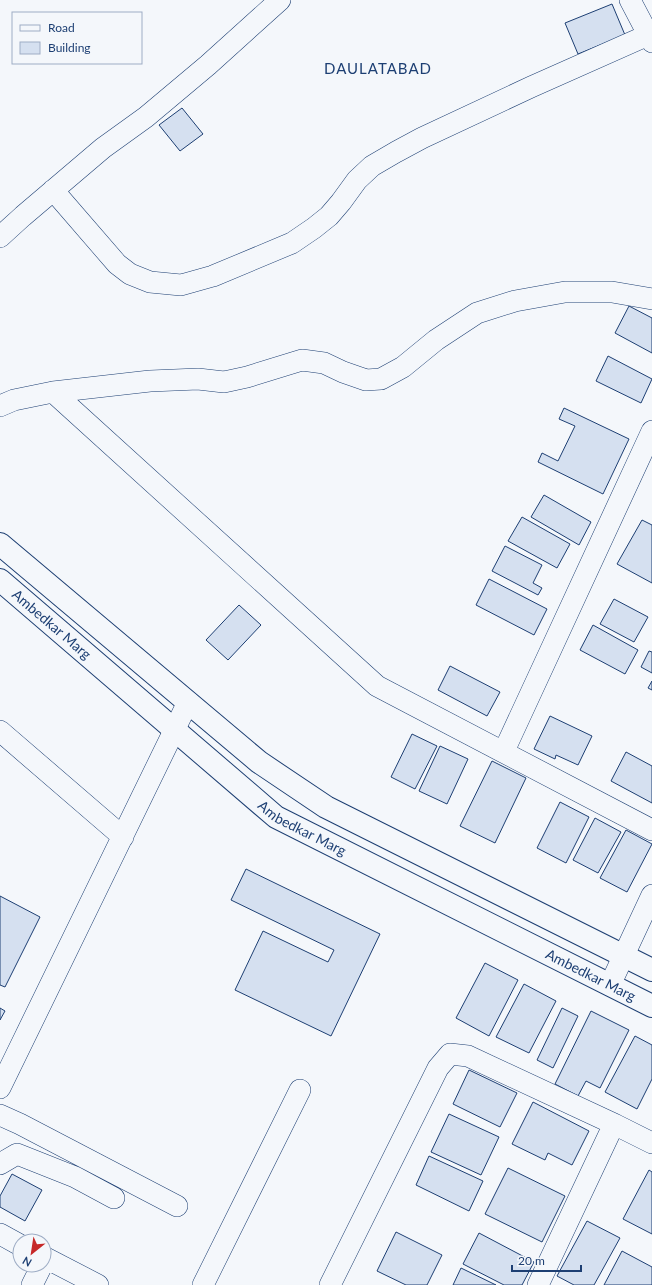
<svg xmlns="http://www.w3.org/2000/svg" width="652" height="1285" font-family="Lato,sans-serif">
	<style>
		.building { fill: #d5e0f0; stroke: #1d3f73 }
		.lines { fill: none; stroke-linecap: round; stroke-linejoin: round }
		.minor-casing { stroke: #1d3f73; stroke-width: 22 }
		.tertiary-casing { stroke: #1d3f73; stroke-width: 24 }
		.minor { stroke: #f4f7fb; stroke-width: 21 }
		.tertiary { stroke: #f4f7fb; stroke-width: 22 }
		.labels { text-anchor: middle; stroke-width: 3; stroke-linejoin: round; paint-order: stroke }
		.street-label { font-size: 14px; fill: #1d3f73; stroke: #f4f7fb }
		.neighbourhood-label { font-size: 15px; letter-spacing: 1px; fill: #1d3f73; stroke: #f4f7fb }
	</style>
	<rect width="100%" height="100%" fill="#f4f7fb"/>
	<path class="building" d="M612,4l13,31 -47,19 -13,-31z
		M182,108l21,26 -23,17 -21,-26z
		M629,306l23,12v35l-37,-20z
		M608,356l44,23 -11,24 -45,-22z
		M564,408l65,31 -26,55 -65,-32 4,-9 16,8 17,-35 -16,-7z
		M544,495l47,27 -12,23 -48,-28z
		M522,517l48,27 -13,24 -49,-27z
		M642,520l10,5v58l-35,-19z
		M505,546l37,19 -9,18 9,5 -4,7 -46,-24z
		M489,579l58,30 -13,26 -58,-30z
		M614,599l34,18 -14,25 -34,-18z
		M239,605l22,20 -33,35 -22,-20z
		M593,625l45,25 -13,24 -45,-24z
		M649,651l3,1v21l-11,-6z
		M450,666l50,26 -13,24 -49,-26z
		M652,681v9l-4,-2z
		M550,716l42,20 -14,29 -22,-10 -1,4 -21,-10z
		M412,734l25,12 -22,43 -24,-12z
		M440,746l28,13 -21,45 -28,-13z
		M626,752l26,14v37l-41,-22z
		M492,761l34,17 -31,65 -35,-17z
		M560,802l29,15 -23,46 -29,-15z
		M595,818l26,14 -23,41 -25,-13z
		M626,830l26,14 -25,48 -27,-14z
		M246,869l134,65 -49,102 -96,-46 28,-59 65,31 6,-12 -103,-50z
		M0,896l40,21 -35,70 -5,-2z
		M485,963l33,17 -29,56 -33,-18z
		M524,984l32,17 -27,52 -33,-16z
		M0,1008l5,3 -5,9z
		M562,1008l16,8 -25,52 -16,-8z
		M591,1011l38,19 -29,58 -14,-7 -8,15 -23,-12z
		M635,1036l17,9v34l-15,30 -32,-17z
		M469,1070l48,23 -17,34 -47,-23z
		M533,1102l56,29 -17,34 -24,-12 -3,7 -33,-16z
		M449,1114l50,23 -18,38 -50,-23z
		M429,1156l54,25 -14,30 -53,-26z
		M508,1168l57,28 -23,46 -57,-28z
		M649,1170l3,2v62l-29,-15z
		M12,1174l30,16 -17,31 -25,-14v-11z
		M587,1221l33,17 -26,47h-20l-17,-9z
		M396,1232l46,23 -15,30h-21l-29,-14z
		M479,1233l55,29 -12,23h-18l-41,-21z
		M622,1251l30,16v18h-48z
		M461,1268l35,17h-43z"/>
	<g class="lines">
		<defs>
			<path id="minor" d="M630,0l22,42
				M53,190l64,74 13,10 20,8 31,3 32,-9 79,-33 22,-15 15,-12 12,-14 16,-22 15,-14 24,-14 26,-14 109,-51 117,-52
				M0,237l23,-21 80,-68 43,-31 62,-52 72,-65
				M53,392l324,294 275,144
				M0,406l14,-6 39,-8 97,-11 48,-2 26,3 23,-5 55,-17 22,3 19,9 23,8 15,-1 22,-12 33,-27 41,-27 38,-12 50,-9h47l40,7
				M0,731l123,106
				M504,751l148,-320
				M610,985l42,-90
				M0,1088l188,-386
				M0,1115l20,9 157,82
				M0,1164l17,-10 58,23 39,21
				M0,1234l20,11
				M44,1257l54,28
				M32,1285l10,-20
				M203,1285l97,-195
				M330,1285l108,-217 12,-14 18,2 146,68 38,19
				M538,1285l76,-161"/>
			<g id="tertiary">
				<path d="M0,544l259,218 67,45 326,163"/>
				<path id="s1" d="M0,580l276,237 376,189"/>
			</g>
		</defs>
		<use href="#minor" class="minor-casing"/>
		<use href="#tertiary" class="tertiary-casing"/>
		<use href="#minor" class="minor"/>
		<use href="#tertiary" class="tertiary"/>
	</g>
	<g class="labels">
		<g class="street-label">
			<text dy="5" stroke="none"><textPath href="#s1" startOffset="68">Ambedkar Marg</textPath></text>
			<text dy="5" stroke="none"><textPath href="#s1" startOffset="392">Ambedkar Marg</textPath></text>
			<text dy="5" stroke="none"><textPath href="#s1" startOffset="716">Ambedkar Marg</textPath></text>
		</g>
		<g class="neighbourhood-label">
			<text x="378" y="74">DAULATABAD</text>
		</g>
	</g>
	<rect x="12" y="12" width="130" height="52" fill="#f4f7fb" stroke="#9eadc5"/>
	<rect x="20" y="25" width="20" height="6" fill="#f4f7fb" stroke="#9eadc5"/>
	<text x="48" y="32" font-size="12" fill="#1d3f73">Road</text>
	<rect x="20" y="42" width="20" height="12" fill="#d5e0f0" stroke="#9eadc5"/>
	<text x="48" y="52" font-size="12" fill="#1d3f73">Building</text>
	<g transform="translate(32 1253) rotate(210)"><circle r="19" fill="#f4f7fb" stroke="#9eadc5"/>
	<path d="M0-3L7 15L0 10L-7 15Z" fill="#c62828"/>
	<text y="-6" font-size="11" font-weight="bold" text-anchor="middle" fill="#1d3f73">N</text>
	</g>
	<path d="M512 1265v6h69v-6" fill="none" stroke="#1d3f73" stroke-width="2"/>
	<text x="518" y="1265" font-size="12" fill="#1d3f73" stroke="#f4f7fb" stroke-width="3" paint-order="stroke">20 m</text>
</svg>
